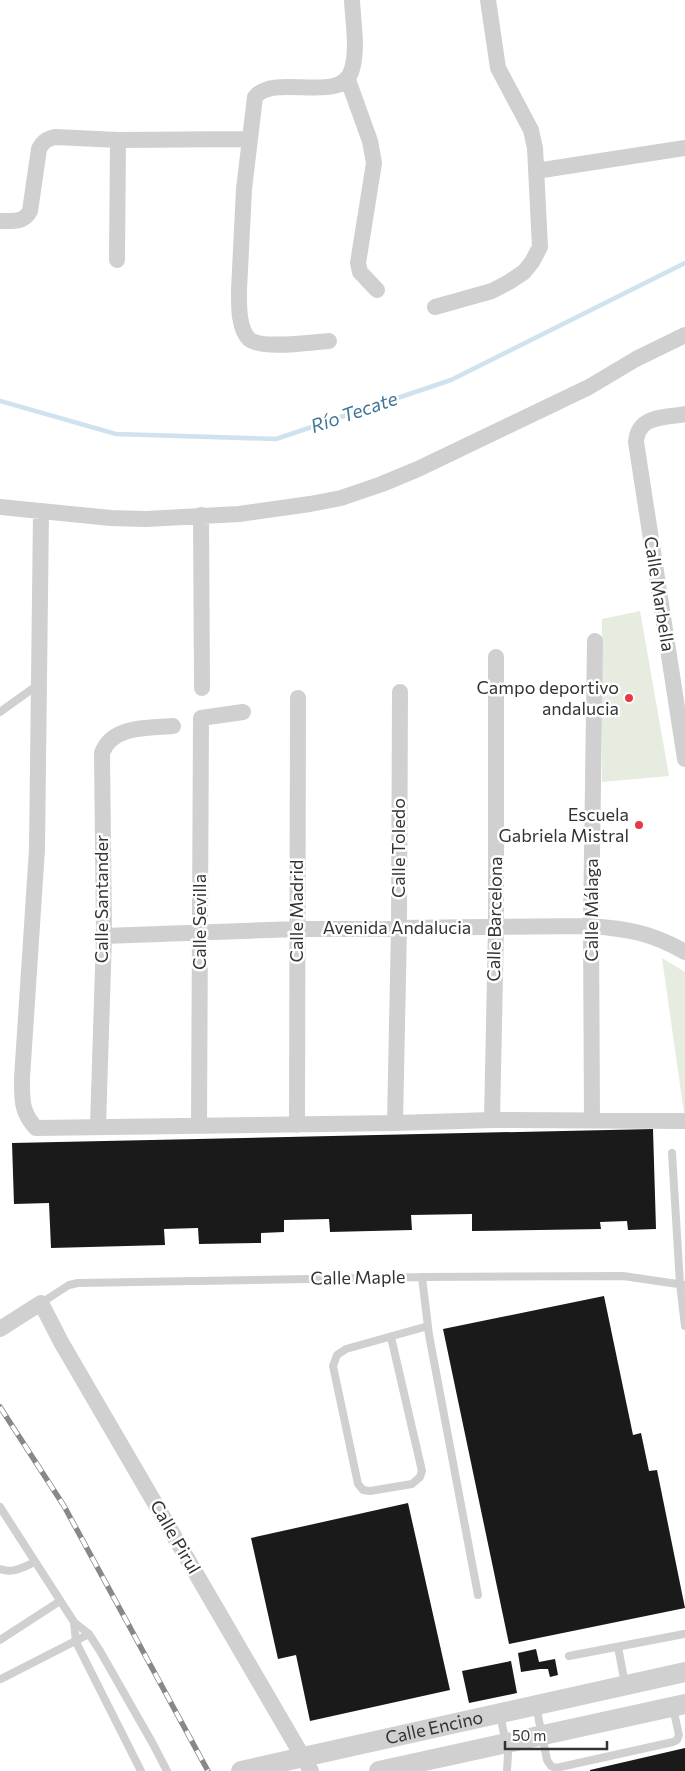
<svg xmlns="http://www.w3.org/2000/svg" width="685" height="1771" font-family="Commissioner,sans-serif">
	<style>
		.green { fill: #e6ecdf }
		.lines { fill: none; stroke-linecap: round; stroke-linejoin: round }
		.stream { stroke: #cfe2ee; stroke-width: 4.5 }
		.building { fill: #1a1a1a }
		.service { stroke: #d0d0d0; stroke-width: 8 }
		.minor { stroke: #d0d0d0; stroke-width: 16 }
		.tertiary { stroke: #d0d0d0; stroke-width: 20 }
		.rail-casing { stroke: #888; stroke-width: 5.5 }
		.rail { stroke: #fff; stroke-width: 4; stroke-dasharray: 11; stroke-linecap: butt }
		.poi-dot { fill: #e63946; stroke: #fff; stroke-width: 2 }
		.labels { text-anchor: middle; stroke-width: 5; stroke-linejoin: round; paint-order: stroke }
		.street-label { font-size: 18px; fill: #333; stroke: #fff }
		.poi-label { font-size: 18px; fill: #333; stroke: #fff; text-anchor: end }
		.water-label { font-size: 19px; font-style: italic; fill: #3f7597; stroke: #fff }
	</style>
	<rect width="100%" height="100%" fill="#fff"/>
	<path class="green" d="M640,611l29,165 -67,6v-163z
		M662,958l23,14v141h-1z"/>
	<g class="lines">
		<path class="stream" d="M0,401l116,33 160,5 175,-59 234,-117"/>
	</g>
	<path class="building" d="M653,1129l3,100 -28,1 -1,-9 -27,1 1,7 -129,2v-17l-61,1 1,15 -82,2 -1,-13 -45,1v12l-23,1v10l-62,1 -1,-16 -34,1 1,16 -114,3 -2,-45 -35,1 -2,-61z
		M604,1296l29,139 8,-2 8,38 8,-1 28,138 -176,36 -66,-315z
		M408,1503l42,187 -140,31 -14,-66 -18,4 -27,-121z
		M536,1649l3,13 16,-3 3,16 -8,2 -2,-8h-8l-19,3 -3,-19z
		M511,1661l6,32 -48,10 -7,-32z
		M685,1748v23h-95v-1z"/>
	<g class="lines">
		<path class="service" d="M0,712l39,-28
			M672,1153l8,131 5,42
			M422,1277l7,58 49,260
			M41,1303l28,-18 9,-2 344,-6 201,-1 62,9
			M391,1337l31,134 -2,6 -8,7 -42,7 -7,-1 -5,-6 -25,-118 4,-11 9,-6 82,-23
			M0,1507l74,115 15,12 11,17 53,93 14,27
			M0,1569c13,5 23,-2 35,-7
			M74,1622l2,20 65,129
			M0,1640l60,-39
			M618,1647l7,37
			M569,1656l115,-22
			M1,1679l88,-45
			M536,1706l11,54 4,6 5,2 117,-26 4,-2 2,-5 -6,-27
			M500,1714l8,40 -1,17"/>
		<path class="minor" d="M348,80l22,61 4,22 -16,100 2,9 17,18
			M536,171l149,-23
			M0,221c12,0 24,2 30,-10l9,-62c4,-8 8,-10 16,-12l63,3 131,-1
			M117,260l1,-120
			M435,307l57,-16 17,-9 15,-10 8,-10 8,-15 -5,-99 -4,-18 -33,-62 -10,-68
			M329,341c-17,1 -67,9 -80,-2 -11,-11 -10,-35 -10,-49l5,-101 11,-92c20,-25 88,9 97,-28 6,-21 1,-47 0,-69
			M685,414c-21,4 -47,1 -49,28l49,317
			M0,507l111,11 35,1 93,-5 71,-10 31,-6 41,-14 36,-15 171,-82 47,-28 49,-24
			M41,512l-4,337 -15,229c0,21 -1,34 14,50l359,-5 97,-3 193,1
			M201,515l1,173
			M104,936l193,-7 294,-3c38,3 61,7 94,26
			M492,1120l4,-192v-271
			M592,1120l-1,-194 4,-285
			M395,1123l4,-195 1,-236
			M297,1125l1,-427
			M98,1126l6,-190 -2,-183c10,-28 47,-25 71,-27
			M199,1126l2,-408 42,-6
			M0,1329l41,-26 20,39 250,429"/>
		<g class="tertiary">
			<path id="s1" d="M241,1771l444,-99"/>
			<path d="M379,1771l306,-67"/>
		</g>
		<defs>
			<path id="rail" d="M0,1407l64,99 144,265"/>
		</defs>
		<use href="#rail" class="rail-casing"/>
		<use href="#rail" class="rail"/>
	</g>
	<g class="poi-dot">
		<circle cx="629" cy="698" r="5"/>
		<circle cx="639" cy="825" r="5"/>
	</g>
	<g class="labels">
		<g class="street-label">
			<text transform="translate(659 594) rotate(81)" y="6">Calle Marbella</text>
			<text transform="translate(399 848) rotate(-90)" y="6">Calle Toledo</text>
			<text transform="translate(102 899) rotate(-90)" y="6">Calle Santander</text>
			<text transform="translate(592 910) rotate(-90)" y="6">Calle Málaga</text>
			<text transform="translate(297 911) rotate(-90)" y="6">Calle Madrid</text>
			<text transform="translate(495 919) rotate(-89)" y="6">Calle Barcelona</text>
			<text transform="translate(200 922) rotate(-90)" y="6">Calle Sevilla</text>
			<text x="397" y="934">Avenida Andalucia</text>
			<text transform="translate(358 1278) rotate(-1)" y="6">Calle Maple</text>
			<text transform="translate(175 1537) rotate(60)" y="6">Calle Pirul</text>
			<text dy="6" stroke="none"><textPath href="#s1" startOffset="198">Calle Encino</textPath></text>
		</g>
		<g class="poi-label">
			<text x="619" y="694">Campo deportivo<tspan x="619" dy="21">andalucia</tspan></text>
			<text x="629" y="821">Escuela<tspan x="629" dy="21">Gabriela Mistral</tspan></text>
		</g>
		<g class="water-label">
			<text transform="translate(354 412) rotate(-19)" y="7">Río Tecate</text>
		</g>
	</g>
	<path d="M505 1741v8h102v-8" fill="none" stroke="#333333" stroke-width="2.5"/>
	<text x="512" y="1741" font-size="15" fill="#333333" stroke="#ffffff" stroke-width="4" paint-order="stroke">50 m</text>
</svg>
